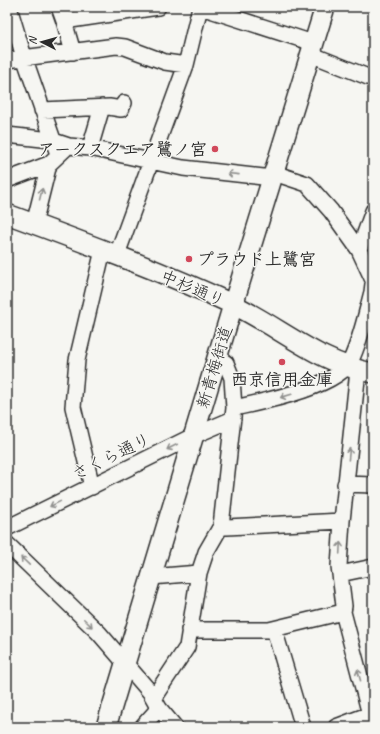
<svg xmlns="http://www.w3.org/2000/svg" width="380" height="734" font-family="Caveat,'Klee One',sans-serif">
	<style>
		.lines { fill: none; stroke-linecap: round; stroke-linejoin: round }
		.minor-casing { stroke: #2b2b2b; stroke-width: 18 }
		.major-casing { stroke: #2b2b2b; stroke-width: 22 }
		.minor { stroke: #f6f6f2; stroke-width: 15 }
		.major { stroke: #f6f6f2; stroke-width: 19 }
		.oneway { stroke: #90908e }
		.poi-dot { fill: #d1495b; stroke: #f6f6f2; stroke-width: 1.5 }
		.labels { text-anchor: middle; stroke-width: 3; stroke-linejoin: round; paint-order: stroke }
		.poi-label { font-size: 17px; font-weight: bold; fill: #2b2b2b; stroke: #f6f6f2; text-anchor: end }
		.street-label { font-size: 17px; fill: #2b2b2b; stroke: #f6f6f2 }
	</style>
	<rect width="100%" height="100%" fill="#f6f6f2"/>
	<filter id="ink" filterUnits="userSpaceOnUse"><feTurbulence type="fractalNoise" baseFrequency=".025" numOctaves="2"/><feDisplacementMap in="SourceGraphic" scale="8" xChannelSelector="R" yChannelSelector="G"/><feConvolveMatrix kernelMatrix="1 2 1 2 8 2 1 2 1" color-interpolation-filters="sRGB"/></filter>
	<g filter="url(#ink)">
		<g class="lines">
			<defs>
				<path id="minor" d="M9,7l15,50 34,97
					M59,7l5,14
					M201,7l112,36
					M73,52l-9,-31 94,-14
					M310,54l63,25
					M7,60l109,-14 9,1 40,15 21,3
					M42,110l67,-3 12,2 3,-6
					M7,135l44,5 18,6 21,2 93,20 89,10
					M90,148l12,-41
					M274,173l33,11 24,27 28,39 14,30
					M7,180l42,-16 16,-15
					M34,224l15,-60
					M119,249l67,-184 14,-58
					M359,250l14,-39
					M358,370l-16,151 -3,45 5,40 -1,6 30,114
					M234,408c27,-6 105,-21 117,-48 10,-21 15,-46 21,-68l1,-8
					M345,484l28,1
					M92,487l-19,-80 4,-47 26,-110
					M221,526l6,1 115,-6
					M7,528l186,-92 40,-17
					M7,544l92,89 51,59 9,16 16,19
					M340,574l33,-7
					M151,577l48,-4
					M274,629l29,98
					M189,630h80l74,-18
					M154,697l33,-50 12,-74 7,-21 15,-26 13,-118 -2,-30 -6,-15 -8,-5
					M142,727l17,-19
					M336,727l37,-14"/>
				<path id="major" d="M7,214c76,28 152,56 225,90 48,23 88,60 141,69
					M106,727l127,-422 92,-298"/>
			</defs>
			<use href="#minor" class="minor-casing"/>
			<use href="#major" class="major-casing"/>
			<use href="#minor" class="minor"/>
			<use href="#major" class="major"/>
		</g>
		<defs><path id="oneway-shaft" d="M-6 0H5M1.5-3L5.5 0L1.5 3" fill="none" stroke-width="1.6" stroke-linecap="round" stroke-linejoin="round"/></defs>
		<g class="oneway">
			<use href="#oneway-shaft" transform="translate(233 174) rotate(-174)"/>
			<use href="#oneway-shaft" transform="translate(41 194) rotate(-76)"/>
			<use href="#oneway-shaft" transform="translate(286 396) rotate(164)"/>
			<use href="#oneway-shaft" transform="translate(172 447) rotate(153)"/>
			<use href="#oneway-shaft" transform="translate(349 454) rotate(-84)"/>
			<use href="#oneway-shaft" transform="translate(55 504) rotate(154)"/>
			<use href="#oneway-shaft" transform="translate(340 548) rotate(-87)"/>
			<use href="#oneway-shaft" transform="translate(25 561) rotate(-136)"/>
			<use href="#oneway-shaft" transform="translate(88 623) rotate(45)"/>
			<use href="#oneway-shaft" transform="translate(359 675) rotate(-105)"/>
		</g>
	</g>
	<g class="poi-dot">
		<circle cx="215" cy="149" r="4"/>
		<circle cx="189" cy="259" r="4"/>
		<circle cx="282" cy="362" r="4"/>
	</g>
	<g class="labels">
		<g class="poi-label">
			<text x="207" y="155">アークスクエア鷺ノ宮</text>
			<text x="197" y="265" text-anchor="start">プラウド上鷺宮</text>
			<text x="282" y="385" text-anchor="middle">西京信用金庫</text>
		</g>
		<g class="street-label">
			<text transform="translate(193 288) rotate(23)" y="6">中杉通り</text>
			<text transform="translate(214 367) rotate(-73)" y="6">新青梅街道</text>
			<text transform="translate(111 456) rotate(-26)" y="6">さくら通り</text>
		</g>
	</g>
	<rect width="380" height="734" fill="none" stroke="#f6f6f2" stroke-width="24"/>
	<rect x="12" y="12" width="356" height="710" fill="none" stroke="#2b2b2b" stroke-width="1.5" filter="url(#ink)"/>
	<g transform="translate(42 42) rotate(276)" stroke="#f6f6f2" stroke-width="3" paint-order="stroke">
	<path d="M0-3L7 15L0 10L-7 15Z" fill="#2b2b2b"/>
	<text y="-6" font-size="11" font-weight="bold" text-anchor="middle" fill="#2b2b2b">N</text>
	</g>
</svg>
